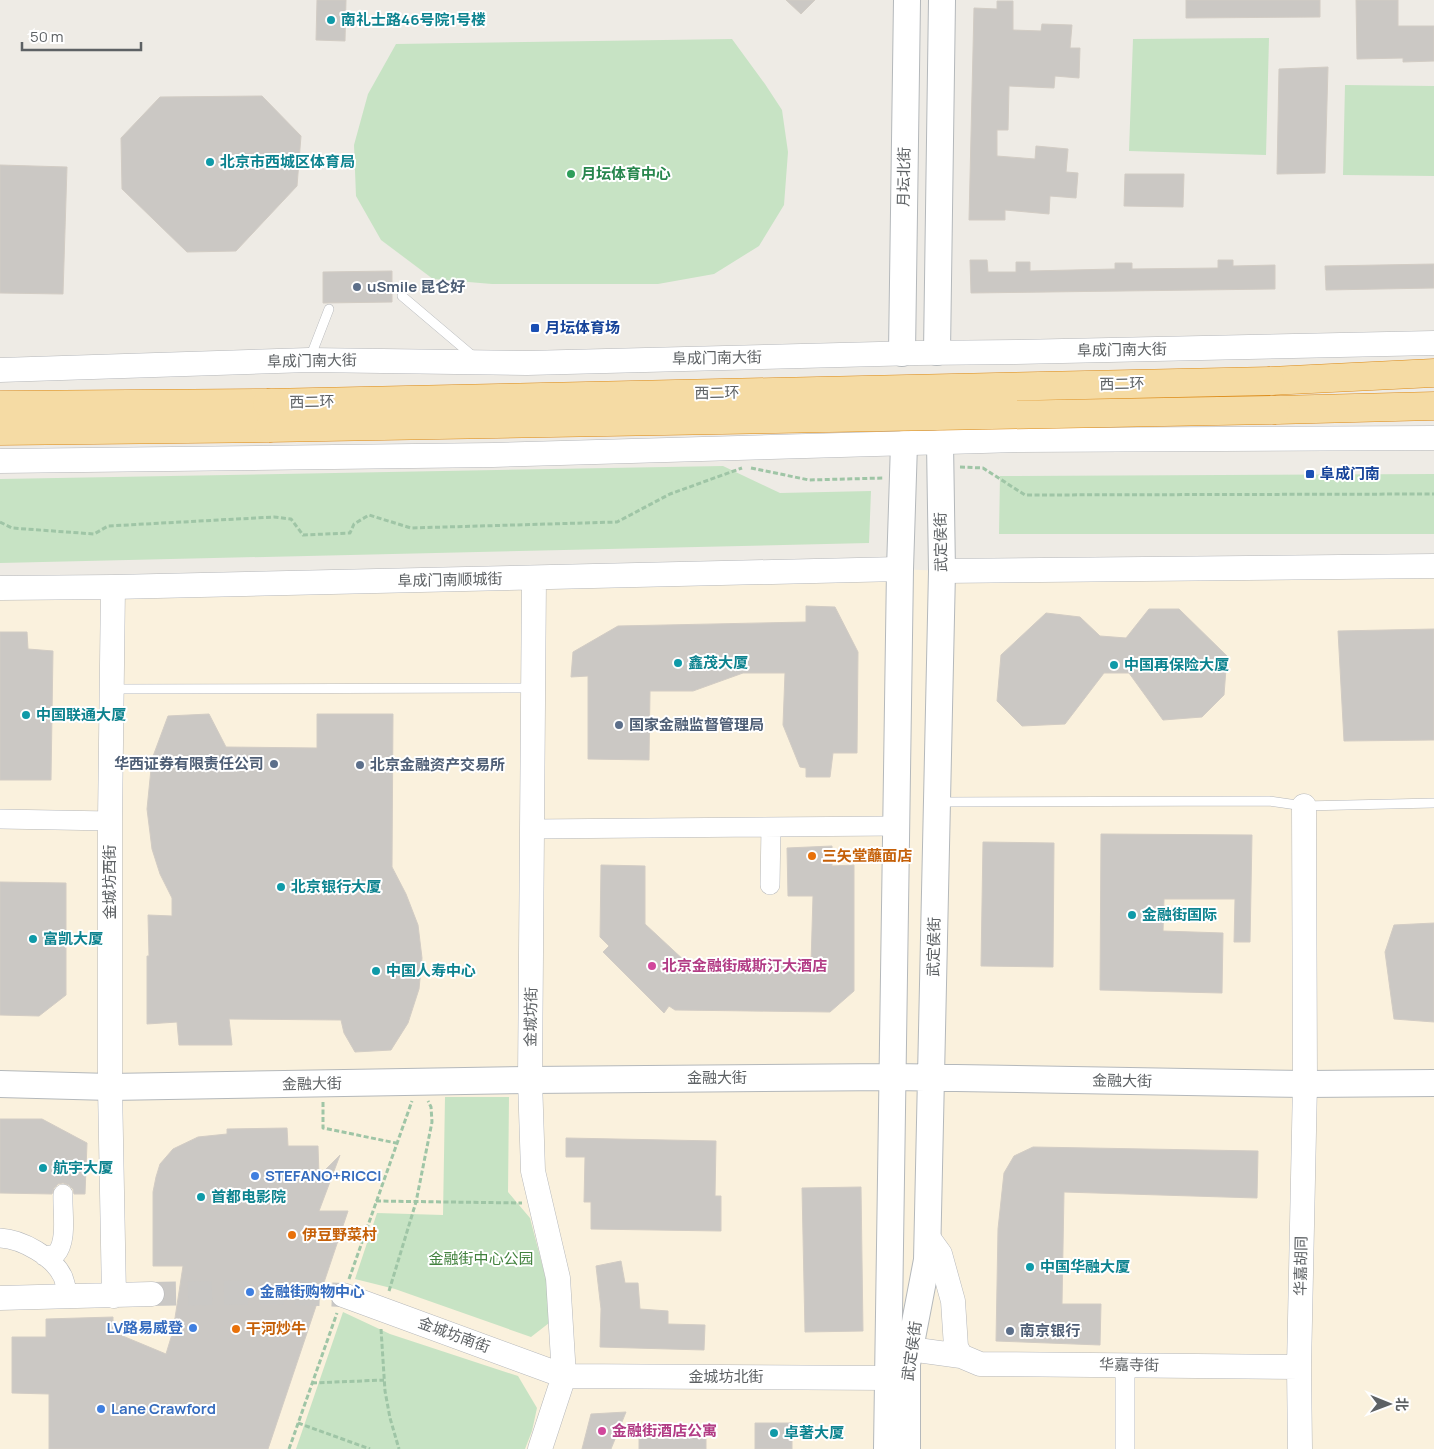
<svg xmlns="http://www.w3.org/2000/svg" width="1434" height="1449" font-family="Manrope,'Noto Sans SC',sans-serif">
	<style>
		.commercial { fill: #faf1dd }
		.green { fill: #c7e3c4 }
		.building { fill: #cbc8c4; stroke: #d2ccc4 }
		.lines { fill: none; stroke-linecap: round; stroke-linejoin: round }
		.tertiary-tunnel { stroke: #cac8c5; stroke-width: 24; stroke-dasharray: 24 12; stroke-linecap: butt }
		.service-casing { stroke: #b5b7ba; stroke-width: 10 }
		.minor-casing { stroke: #b5b7ba; stroke-width: 20 }
		.tertiary-casing { stroke: #b5b7ba; stroke-width: 25 }
		.secondary-casing { stroke: #b4b8bb; stroke-width: 28 }
		.trunk-casing { stroke: #dc8a16; stroke-width: 29 }
		.path { stroke: #9fc5a6; stroke-width: 3; stroke-dasharray: 5 2.5; stroke-linecap: butt }
		.service { stroke: #fff; stroke-width: 9 }
		.minor { stroke: #fff; stroke-width: 19 }
		.tertiary { stroke: #fff; stroke-width: 24 }
		.secondary { stroke: #fff; stroke-width: 26 }
		.trunk { stroke: #f5dba4; stroke-width: 28 }
		.trunk-bridge-casing { stroke: #dc8a16; stroke-width: 29; stroke-linecap: butt }
		.trunk-bridge { stroke: #f5dba4; stroke-width: 28 }
		.culture-dot { fill: #0f9aa8; stroke: #fff; stroke-width: 2 }
		.leisure-dot { fill: #2e9e5b; stroke: #fff; stroke-width: 2 }
		.service-dot { fill: #5c6f8a; stroke: #fff; stroke-width: 2 }
		.transit-dot { fill: #1a4fb4; stroke: #fff; stroke-width: 2 }
		.food-dot { fill: #e8710a; stroke: #fff; stroke-width: 2 }
		.hotel-dot { fill: #d1479c; stroke: #fff; stroke-width: 2 }
		.shop-dot { fill: #3f7fe0; stroke: #fff; stroke-width: 2 }
		.labels { text-anchor: middle; stroke-width: 4; stroke-linejoin: round; paint-order: stroke }
		.culture-label { font-size: 15px; font-weight: bold; fill: #0d838f; stroke: #fff; text-anchor: start }
		.leisure-label { font-size: 15px; font-weight: bold; fill: #27864d; stroke: #fff; text-anchor: start }
		.street-label { font-size: 15px; fill: #5d6164; stroke: #fff }
		.service-label { font-size: 15px; font-weight: bold; fill: #4e5e75; stroke: #fff; text-anchor: start }
		.transit-label { font-size: 15px; font-weight: bold; fill: #164399; stroke: #fff; text-anchor: start }
		.food-label { font-size: 15px; font-weight: bold; fill: #c56008; stroke: #fff; text-anchor: start }
		.hotel-label { font-size: 15px; font-weight: bold; fill: #b23c85; stroke: #fff; text-anchor: start }
		.shop-label { font-size: 15px; font-weight: bold; fill: #366cbe; stroke: #fff; text-anchor: start }
		.park-label { font-size: 15px; fill: #42823e; stroke: #fff }
	</style>
	<rect width="100%" height="100%" fill="#eeebe5"/>
	<path class="commercial" d="M1434,566v883h-1434v-862l900,-18 42,2z"/>
	<path class="green" d="M1269,38l-3,117 -137,-4 4,-112z
		M732,39l33,45 17,26 6,42 -4,53 -25,41 -45,28 -56,10h-166l-59,-5 -52,-39 -25,-44 -2,-51 14,-51 28,-50z
		M1345,85l89,1v90l-91,-1z
		M723,466l57,27 91,-2 -2,52 -869,20v-84z
		M1434,474v60h-435l1,-58z
		M445,1097h64l-1,95 22,26 19,73v32l-18,14 -136,-48 -40,-10 22,-66 66,2z
		M343,1312l47,22 128,42 19,32 -5,23 -7,18h-229z"/>
	<path class="building" d="M317,0h29l-1,41 -29,-1z
		M786,0h29l-14,14z
		M1186,0h134v17l-134,1z
		M1356,0h42v26h36v35l-31,1v-4l-46,1z
		M997,1h16v29l28,1 1,-7 30,1 -2,23h10l-1,30 -24,-2 -1,12 -45,-2 -1,44h-11v26l38,3 1,-13 32,3 -2,23 12,1 -2,25 -26,-2 -1,18 -44,-4v10h-36l5,-212 23,1z
		M1328,67l-3,106 -48,1 2,-105z
		M262,96l39,40 -4,50 -61,65 -49,1 -65,-63 -1,-51 39,-41z
		M0,165l67,2 -4,127 -63,-1z
		M1125,174h59l-1,33 -59,-1z
		M970,260h17l1,12h28v-10h14v9l85,-2v-6h17v6l86,-1v-8h15v6l42,-1v24l-304,4z
		M1434,264v24l-108,2 -1,-24z
		M392,271v31l-69,1v-31z
		M806,606l29,1 23,45 -1,101h-24l-3,24h-24v-9l-6,-1 -17,-42 2,-52h-42l-50,18h-43l-1,69 -61,-1v-83l-17,1 2,-25 45,-26 188,-4z
		M1149,609h30l48,47 -3,39 -22,22 -39,3 -34,-47h-25l-39,51 -43,2 -25,-25 4,-46 45,-42 34,4 20,19 26,2z
		M1434,629v111l-90,1 -6,-110z
		M0,632h27l1,17 25,2 -2,129h-51z
		M209,714l17,33 91,1v-34h76l-1,153 14,27 12,31 4,33 -3,31 -11,34 -17,27 -36,2 -11,-19 -3,-13 -112,-1 3,26h-53l-2,-23 -30,2v-68h2l-1,-41 24,1v-18l-12,-24 -8,-25 -5,-40 5,-50 16,-43z
		M1101,834l151,1 -2,107h-16l1,-43h-71l-1,32 60,2 -1,60 -122,-3z
		M983,842l71,1 -1,124 -72,-1z
		M832,846v20l22,-1v126l-24,21 -155,-2 -6,-4 -5,7 -61,-61 6,-6 -9,-9 1,-72 44,1v58l42,39 124,1 2,-68h-25l-1,-48z
		M0,882l66,1v112l-27,21 -39,-1z
		M1434,923v99l-40,-3 -9,-67 9,-27z
		M0,1119h42l45,24 -2,51h-11l-1,-5 -4,-4 -6,-2 -5,1 -4,4 -2,6 -52,-1z
		M287,1128l1,18h30l1,30 21,-21 -21,56h29l-80,238h-219v-55l-37,-1v-56h34v-18l67,-2v15l53,22 7,-23 10,-65h-30v-74l3,-15 4,-13 13,-15 25,-12 29,-3v-5z
		M566,1138l150,3 -1,55h6v35l-130,-2v-27h-7l1,-45h-19z
		M1033,1147l225,4 -1,47 -193,-6 -2,112h39l-1,41 -104,-4 2,-112 6,-56 10,-17z
		M861,1187l2,144 -58,1 -3,-144z
		M621,1261l4,22h13l2,26 28,2v13l37,1 -1,25 -104,-3 1,-38 -5,-43z
		M626,1412l-15,37h-29l9,-35z
		M755,1423h37v26h-37z
		M639,1425l67,1v23h-67z"/>
	<g class="lines">
		<path class="tertiary-tunnel" d="M152,1294l120,-2 71,3"/>
		<defs>
			<path id="service" d="M402,296l72,61
				M310,358l19,-49
				M113,689l420,-1
				M940,802l329,-1 35,5 130,-3"/>
			<path id="minor" d="M0,819l110,2
				M533,829l364,-3
				M770,885l1,-58
				M0,1238c22,1 54,19 63,39 2,6 4,13 5,19
				M44,1256l12,-2c12,-13 6,-43 7,-60
				M1125,1365v84"/>
			<path id="tertiary" d="M0,370l309,-10 218,3 391,-10 98,-1 418,-9
				M0,461l493,-6 525,-15 416,-2
				M942,571l492,-5
				M534,578l-4,502 3,91 25,107 6,98 -24,73
				M113,587l-3,234v266l4,209
				M0,588l113,-1 787,-18
				M927,1236l13,18 13,47 3,46 5,9
				M343,1295l221,81 324,2
				M0,1298l152,-4
				M910,1349l51,7 19,8 319,3
				M1300,1449l-1,-82 6,-283 -1,-278"/>
			<path id="secondary" d="M937,352l5,-352
				M902,353l5,-353
				M0,1084l110,3 420,-7 364,-3 411,7 129,-1
				M887,1449l13,-880 4,-125
				M907,1449v-85l20,-104 15,-689 -2,-128"/>
			<path id="trunk" d="M1270,381l164,-8
				M0,405l267,-2
				M1276,410l158,-4
				M0,431l269,-3"/>
		</defs>
		<use href="#service" class="service-casing"/>
		<use href="#minor" class="minor-casing"/>
		<use href="#tertiary" class="tertiary-casing"/>
		<use href="#secondary" class="secondary-casing"/>
		<use href="#trunk" class="trunk-casing"/>
		<path class="path" d="M960,467l23,1 42,27 409,-1
			M751,468l58,12 74,-2
			M0,522l12,6 82,6 14,-8 166,-9 17,2 12,16 47,-2 4,-9 15,-9 42,13 206,-6 53,-28 72,-26
			M323,1102v26l73,15
			M376,1201l146,2
			M349,1279l63,-178
			M389,1291l27,-89 16,-80 -1,-15 -3,-6
			M381,1329l4,62 5,27 9,31
			M312,1383l72,-3
			M298,1423l72,26
			M289,1449l48,-136"/>
		<use href="#service" class="service"/>
		<use href="#minor" class="minor"/>
		<use href="#tertiary" class="tertiary"/>
		<use href="#secondary" class="secondary"/>
		<use href="#trunk" class="trunk"/>
		<defs>
			<path id="trunk-bridge" d="M267,403l1003,-22
				M269,428l1007,-18"/>
		</defs>
		<use href="#trunk-bridge" class="trunk-bridge-casing"/>
		<use href="#trunk-bridge" class="trunk-bridge"/>
	</g>
	<g class="culture-dot">
		<circle cx="331" cy="20" r="5"/>
		<circle cx="210" cy="162" r="5"/>
		<circle cx="678" cy="663" r="5"/>
		<circle cx="1114" cy="665" r="5"/>
		<circle cx="26" cy="715" r="5"/>
		<circle cx="281" cy="887" r="5"/>
		<circle cx="1132" cy="915" r="5"/>
		<circle cx="33" cy="939" r="5"/>
		<circle cx="376" cy="971" r="5"/>
		<circle cx="43" cy="1168" r="5"/>
		<circle cx="201" cy="1197" r="5"/>
		<circle cx="1030" cy="1267" r="5"/>
		<circle cx="774" cy="1433" r="5"/>
	</g>
	<circle class="leisure-dot" cx="571" cy="174" r="5"/>
	<g class="service-dot">
		<circle cx="357" cy="287" r="5"/>
		<circle cx="619" cy="725" r="5"/>
		<circle cx="274" cy="764" r="5"/>
		<circle cx="360" cy="765" r="5"/>
		<circle cx="1010" cy="1331" r="5"/>
	</g>
	<g class="transit-dot">
		<rect x="530" y="323" width="10" height="10" rx="2.5"/>
		<rect x="1305" y="469" width="10" height="10" rx="2.5"/>
	</g>
	<g class="food-dot">
		<circle cx="812" cy="856" r="5"/>
		<circle cx="292" cy="1235" r="5"/>
		<circle cx="236" cy="1329" r="5"/>
	</g>
	<g class="hotel-dot">
		<circle cx="652" cy="966" r="5"/>
		<circle cx="602" cy="1431" r="5"/>
	</g>
	<g class="shop-dot">
		<circle cx="255" cy="1176" r="5"/>
		<circle cx="250" cy="1292" r="5"/>
		<circle cx="193" cy="1328" r="5"/>
		<circle cx="101" cy="1409" r="5"/>
	</g>
	<g class="labels">
		<g class="culture-label">
			<text x="341" y="25">南礼士路46号院1号楼</text>
			<text x="220" y="167">北京市西城区体育局</text>
			<text x="688" y="668">鑫茂大厦</text>
			<text x="1124" y="670">中国再保险大厦</text>
			<text x="36" y="720">中国联通大厦</text>
			<text x="291" y="892">北京银行大厦</text>
			<text x="1142" y="920">金融街国际</text>
			<text x="43" y="944">富凯大厦</text>
			<text x="386" y="976">中国人寿中心</text>
			<text x="53" y="1173">航宇大厦</text>
			<text x="211" y="1202">首都电影院</text>
			<text x="1040" y="1272">中国华融大厦</text>
			<text x="784" y="1438">卓著大厦</text>
		</g>
		<g class="leisure-label">
			<text x="581" y="179">月坛体育中心</text>
		</g>
		<g class="street-label">
			<text transform="translate(904 177) rotate(-89)" y="5">月坛北街</text>
			<text transform="translate(1122 350) rotate(-1)" y="5">阜成门南大街</text>
			<text transform="translate(717 358) rotate(-1)" y="5">阜成门南大街</text>
			<text transform="translate(312 361) rotate(-1)" y="5">阜成门南大街</text>
			<text transform="translate(1122 384) rotate(-1)" y="5">西二环</text>
			<text transform="translate(717 393) rotate(-1)" y="5">西二环</text>
			<text transform="translate(312 402) rotate(-1)" y="5">西二环</text>
			<text transform="translate(941 542) rotate(-91)" y="5">武定侯街</text>
			<text transform="translate(450 580) rotate(-1)" y="5">阜成门南顺城街</text>
			<text transform="translate(110 882) rotate(-90)" y="5">金城坊西街</text>
			<text transform="translate(934 947) rotate(-89)" y="5">武定侯街</text>
			<text transform="translate(531 1017) rotate(-89)" y="5">金城坊街</text>
			<text x="717" y="1083">金融大街</text>
			<text transform="translate(1122 1081) rotate(1)" y="5">金融大街</text>
			<text transform="translate(312 1084) rotate(-1)" y="5">金融大街</text>
			<text transform="translate(1301 1266) rotate(-89)" y="5">华嘉胡同</text>
			<text transform="translate(454 1335) rotate(20)" y="5">金城坊南街</text>
			<text transform="translate(912 1351) rotate(-82)" y="5">武定侯街</text>
			<text transform="translate(1129 1365) rotate(1)" y="5">华嘉寺街</text>
			<text x="726" y="1382">金城坊北街</text>
		</g>
		<g class="service-label">
			<text x="367" y="292">uSmile 昆仑好</text>
			<text x="629" y="730">国家金融监督管理局</text>
			<text x="264" y="769" text-anchor="end">华西证券有限责任公司</text>
			<text x="370" y="770">北京金融资产交易所</text>
			<text x="1020" y="1336">南京银行</text>
		</g>
		<g class="transit-label">
			<text x="545" y="333">月坛体育场</text>
			<text x="1320" y="479">阜成门南</text>
		</g>
		<g class="food-label">
			<text x="822" y="861">三矢堂蘸面店</text>
			<text x="302" y="1240">伊豆野菜村</text>
			<text x="246" y="1334">干河炒牛</text>
		</g>
		<g class="hotel-label">
			<text x="662" y="971">北京金融街威斯汀大酒店</text>
			<text x="612" y="1436">金融街酒店公寓</text>
		</g>
		<g class="shop-label">
			<text x="265" y="1181">STEFANO+RICCI</text>
			<text x="260" y="1297">金融街购物中心</text>
			<text x="183" y="1333" text-anchor="end">LV路易威登</text>
			<text x="111" y="1414">Lane Crawford</text>
		</g>
		<g class="park-label">
			<text x="481" y="1264">金融街中心公园</text>
		</g>
	</g>
	<g transform="translate(1389 1404) rotate(91)" stroke="#ffffff" stroke-width="4" paint-order="stroke">
	<path d="M0-4L9 19L0 12L-9 19Z" fill="#5d6164"/>
	<text y="-8" font-size="14" font-weight="bold" text-anchor="middle" fill="#5d6164">北</text>
	</g>
	<path d="M22 42v8h119v-8" fill="none" stroke="#5d6164" stroke-width="2.5"/>
	<text x="30" y="42" font-size="15" fill="#5d6164" stroke="#ffffff" stroke-width="4" paint-order="stroke">50 m</text>
</svg>
